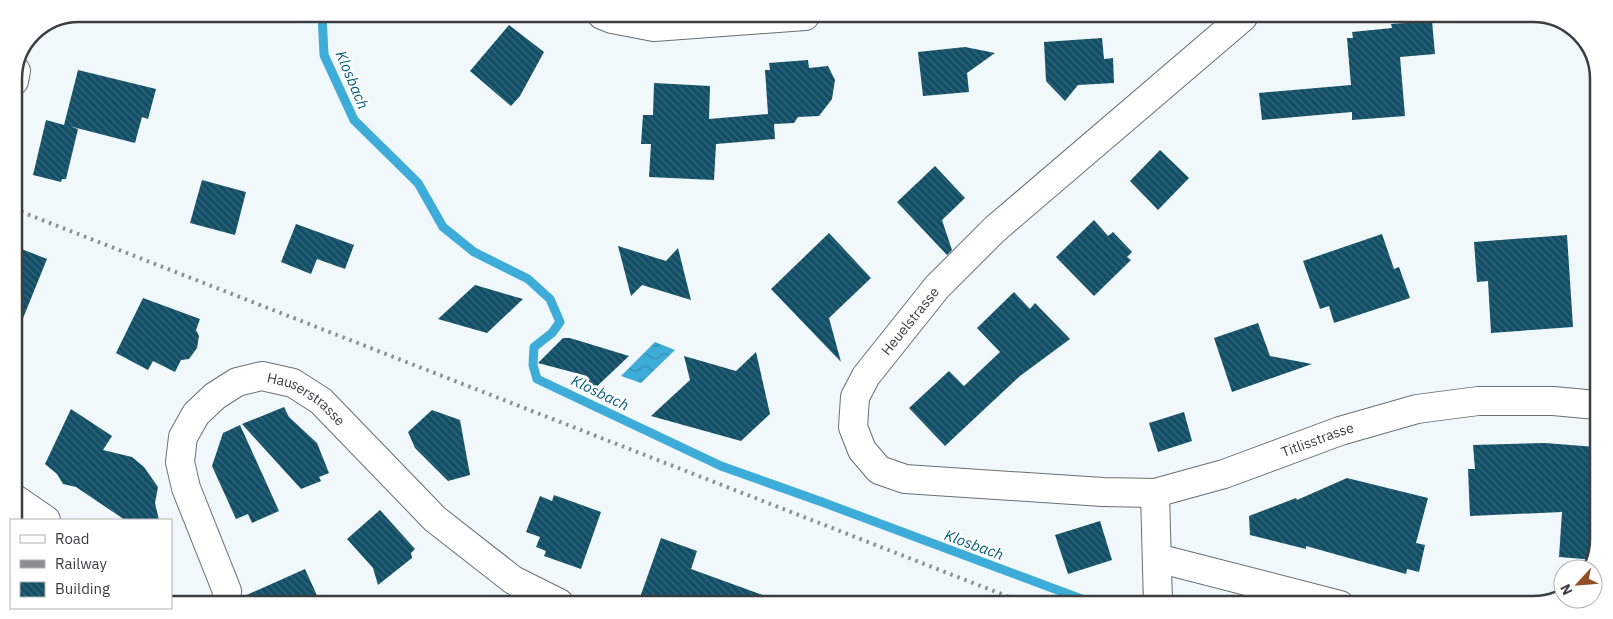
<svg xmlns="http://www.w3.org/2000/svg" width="1613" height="619" font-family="'IBM Plex Sans',sans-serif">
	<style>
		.water { fill: url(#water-waves) }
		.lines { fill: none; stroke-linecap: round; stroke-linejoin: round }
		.stream { stroke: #3dacd8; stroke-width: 9 }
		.building { fill: url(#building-back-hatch) }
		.minor-casing { stroke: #696f72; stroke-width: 30 }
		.minor { stroke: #fff; stroke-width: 28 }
		.rail { stroke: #8b8f92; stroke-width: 4; stroke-dasharray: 2.5 5; stroke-linecap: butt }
		.labels { text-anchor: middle; stroke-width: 5; stroke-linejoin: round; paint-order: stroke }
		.street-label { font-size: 14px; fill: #3b3d3f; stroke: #fff }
		.water-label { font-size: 15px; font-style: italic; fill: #005d7a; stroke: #fff }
		.rim { fill: none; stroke: #3b3d3f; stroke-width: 2.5 }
	</style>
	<defs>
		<pattern id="water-waves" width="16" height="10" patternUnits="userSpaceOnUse" patternTransform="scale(1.25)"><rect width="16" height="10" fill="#3dacd8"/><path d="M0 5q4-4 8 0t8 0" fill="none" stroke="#348db1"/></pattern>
		<pattern id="building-back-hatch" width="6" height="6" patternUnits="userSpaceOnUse" patternTransform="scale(1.25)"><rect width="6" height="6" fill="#124f66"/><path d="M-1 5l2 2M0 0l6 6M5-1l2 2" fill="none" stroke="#366779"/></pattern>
	</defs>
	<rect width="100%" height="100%" fill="#f1f8fb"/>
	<path class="water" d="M655,342l20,8 -34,33 -20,-7z"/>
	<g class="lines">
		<path class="stream" d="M322,14l2,41 30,65 64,63 25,44 31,25 54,27 22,20 10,23 -8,11 -18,14 -1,18 4,14 184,87 101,36 273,102"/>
	</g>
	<path class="building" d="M1432,21l3,33 -35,3 5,59 -53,4v-8l-90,8 -3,-27 92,-8 -4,-47h6l-1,-6 40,-4 -1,-4z
		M509,25l35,27 -24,44 -9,10 -41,-35z
		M1102,38l2,21 9,-1 1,25 -36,2 -13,16 -19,-20 -2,-39z
		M965,47l30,6 -28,20 2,19 -46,4 -5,-44z
		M808,60l1,8 19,-2 7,14 -3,19 -13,17 -21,1 -4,6 -20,1 1,15 -59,5 -2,36 -65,-3 2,-33h-10l2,-29h10l1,-32 56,3 -1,33 59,-5 -3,-44h5l-1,-7z
		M78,70l78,19 -8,30 -6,-2 -7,26 -66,-17 9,3 -12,50h-4l-1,3 -28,-7 13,-55 18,5z
		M1160,150l29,28 -31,32 -28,-29z
		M935,166l30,32 -23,22 10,30 -5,5 -50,-53z
		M202,180l44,12 -11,43 -45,-12z
		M1094,220l14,16 5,-4 19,20 -5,5 4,3 -37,36 -38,-39z
		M296,224l58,21 -9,24 -28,-10 -6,15 -30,-12z
		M829,233l42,45 -42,40 12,44 -70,-73z
		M1382,234l12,35 5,-2 11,31 -76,25 -5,-17 -9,3 -17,-48z
		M1567,235l6,92 -82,6 -3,-52 -11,1 -3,-40z
		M14,246l33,13 -32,79 -1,-1z
		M618,246l48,15 12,-13 13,52 -49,-15 -11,11z
		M475,285l48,14 -36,34 -49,-14z
		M1014,292l16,17 5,-6 35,36 -50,37 -75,70 -36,-38 40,-37 15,15 36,-34 -23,-24z
		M143,298l57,21 -4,11 3,6 -2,12 -8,11 -8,1 -6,12 -22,-11 -5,9 -32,-17z
		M1258,323l12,33 42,8 -80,28 -18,-54z
		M563,338h7l59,18 -37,35 -5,-15 -49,-13z
		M756,352l14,62 -29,27 -90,-25 39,-36 -6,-24 52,15z
		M284,407l5,10 28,26 12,30 -10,4 2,4 -20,8 -59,-65z
		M71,409l41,27 -9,14 29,7 12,10 14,20 -3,16 4,17h-34l-49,-33 -13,-3 -6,-10 -12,-10z
		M432,410l28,10 10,55 -22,6 -33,-33 -7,-16z
		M1184,412l8,29 -34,11 -9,-29z
		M240,425l39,86 -27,12 -4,-9 -12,5 -24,-53 11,-33z
		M1545,443l51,4v113l-37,-3 3,-45 -92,4 -2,-47h7l-2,-24z
		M1347,478l81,20 -12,45 9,2 -6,27 -12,-3 -1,5 -100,-28v3l-56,-14 -1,-19 47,-18 1,2z
		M554,495l47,17 -20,57 -37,-13 2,-5 -10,-4 4,-10 -14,-5 14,-36 12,5z
		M380,510l35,39 -4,4 1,5 -34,27 -5,-17 -26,-29z
		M1100,521l12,39 -44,14 -13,-39z
		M661,538l36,13 -6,18 85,31 -1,3h-137z
		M305,569l15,33h-78v-5z"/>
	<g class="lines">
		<defs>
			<g id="minor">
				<path d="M602,15l10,4 42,8 151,-11"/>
				<path id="s1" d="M1243,17l-248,212 -58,58 -71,89 -11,21 -2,30 9,23 17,20 26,9 198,13 52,1 69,-19 116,-43 77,-22 61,-8h75l44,4"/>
				<path d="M14,81l2,-10"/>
				<path d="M1155,493l3,111"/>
				<path d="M14,498l32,22"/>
				<path d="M1157,558l183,47"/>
				<path id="s2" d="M226,602l1,-11 -41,-103 -6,-26 3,-25 13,-23 19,-18 22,-14 25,-6 31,7 28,18 114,118 78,61 46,23"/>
			</g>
		</defs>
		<use href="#minor" class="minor-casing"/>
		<use href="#minor" class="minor"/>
		<path class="rail" d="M14,209l1013,395"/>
	</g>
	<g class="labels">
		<g class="street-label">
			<text transform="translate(910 321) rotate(-51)" y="5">Heuelstrasse</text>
			<text dy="5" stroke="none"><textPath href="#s2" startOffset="329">Hauserstrasse</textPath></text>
			<text dy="5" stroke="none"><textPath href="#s1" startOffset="1076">Titlisstrasse</textPath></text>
		</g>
		<g class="water-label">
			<text transform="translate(352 80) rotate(67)" y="5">Klosbach</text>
			<text transform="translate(600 393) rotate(26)" y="5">Klosbach</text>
			<text transform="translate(974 545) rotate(20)" y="5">Klosbach</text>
		</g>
	</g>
	<path d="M0 0H1613V619H0ZM79 22H1533A57 57 0 0 1 1590 79V539A57 57 0 0 1 1533 596H79A57 57 0 0 1 22 539V79A57 57 0 0 1 79 22Z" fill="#fff" fill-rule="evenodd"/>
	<path class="rim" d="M79 22H1533A57 57 0 0 1 1590 79V539A57 57 0 0 1 1533 596H79A57 57 0 0 1 22 539V79A57 57 0 0 1 79 22Z"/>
	<rect x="10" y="519" width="162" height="90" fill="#ffffff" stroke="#b1b1b2"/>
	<rect x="20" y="535" width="25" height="8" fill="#ffffff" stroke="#b1b1b2"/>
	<text x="55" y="544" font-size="15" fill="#3b3d3f">Road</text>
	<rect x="20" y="560" width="25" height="8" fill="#8b8f92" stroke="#b1b1b2"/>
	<text x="55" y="569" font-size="15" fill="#3b3d3f">Railway</text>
	<rect x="20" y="582" width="25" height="15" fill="url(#building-back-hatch)" stroke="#b1b1b2"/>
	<text x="55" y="594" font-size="15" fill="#3b3d3f">Building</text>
	<g transform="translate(1578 584) rotate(244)"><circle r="24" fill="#ffffff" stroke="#b1b1b2"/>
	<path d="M0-4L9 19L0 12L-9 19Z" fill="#944e25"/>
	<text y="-8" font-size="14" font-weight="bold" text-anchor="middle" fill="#3b3d3f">N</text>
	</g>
</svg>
